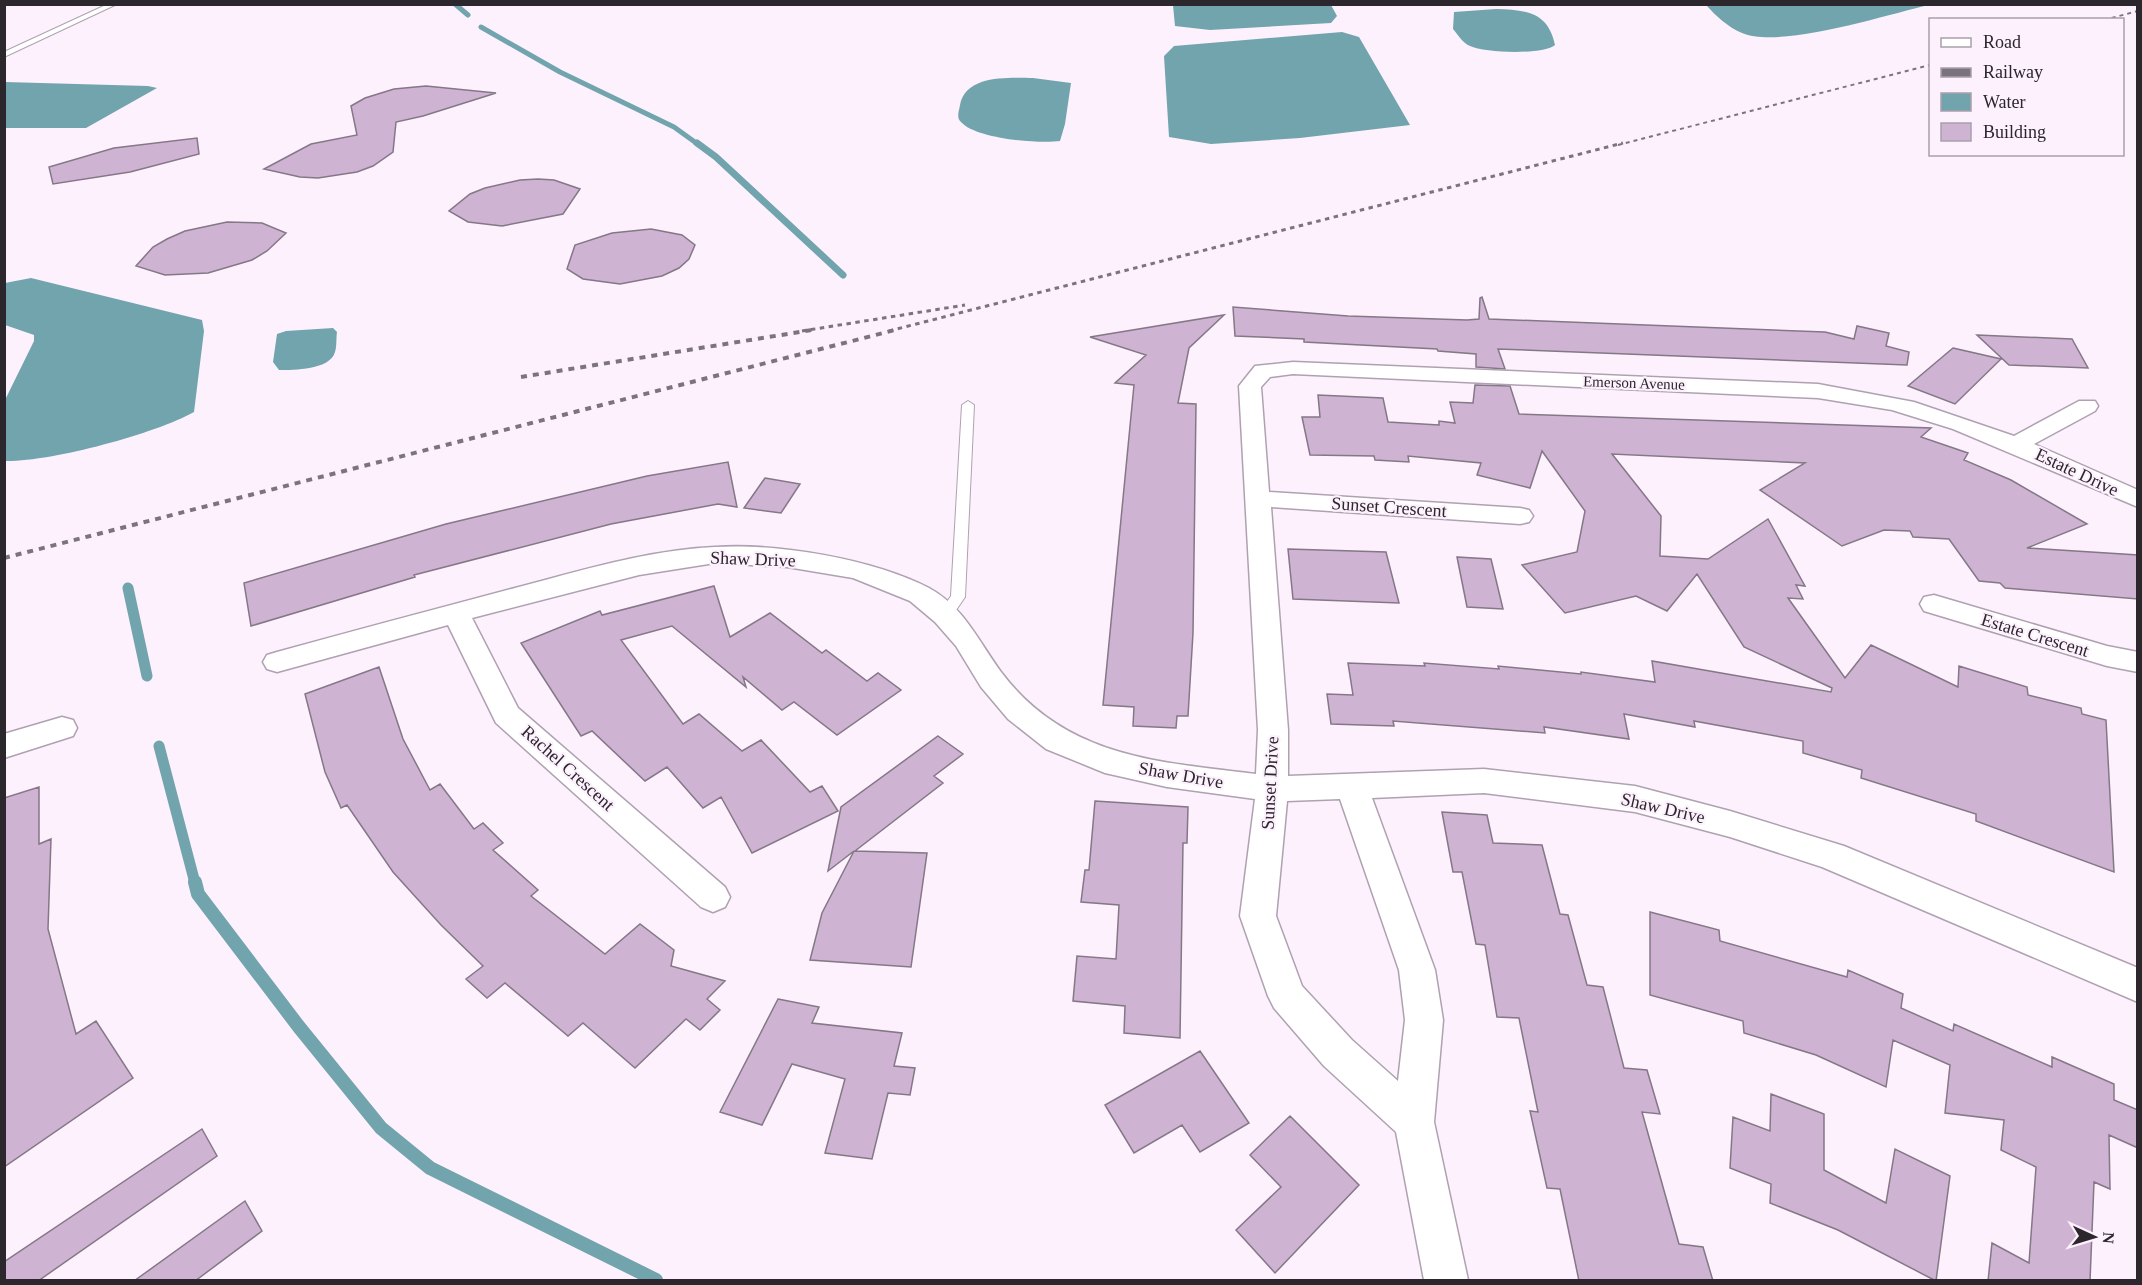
<svg xmlns="http://www.w3.org/2000/svg" width="2142" height="1285" font-family="'Times New Roman',serif">
	<style>
		.water { fill: #72a4ad }
		.lines { fill: none; stroke-linecap: round; stroke-linejoin: round }
		.stream-far3 { stroke: #72a4ad; stroke-width: 5 }
		.stream-far2 { stroke: #72a4ad; stroke-width: 7 }
		.stream-far1 { stroke: #72a4ad; stroke-width: 11 }
		.stream { stroke: #72a4ad; stroke-width: 14 }
		.building { fill: #cfb3d3; stroke: #847786; stroke-width: 1.5 }
		.lane-casing { stroke: #afa1b1; stroke-width: 2 }
		.street-casing { stroke: #afa1b1; stroke-width: 3 }
		.lane { fill: #fff; fill-rule: evenodd }
		.street { fill: #fff; fill-rule: evenodd }
		.rail-far2 { stroke: #7c747d; stroke-width: 2; stroke-dasharray: 4 4; stroke-linecap: butt }
		.rail-far1 { stroke: #7c747d; stroke-width: 3; stroke-dasharray: 4.5 4.5; stroke-linecap: butt }
		.rail { stroke: #7c747d; stroke-width: 4; stroke-dasharray: 6 6; stroke-linecap: butt }
		.labels { text-anchor: middle; stroke-width: 4.5; stroke-linejoin: round; paint-order: stroke }
		.far-street-label { font-size: 15px; fill: #2c262d; stroke: #fdf1fe }
		.street-label { font-size: 18px; fill: #2c262d; stroke: #fdf1fe }
	</style>
	<rect width="100%" height="100%" fill="#fdf1fe"/>
	<path class="water" d="M1173,5h158l6,11 -6,7 -121,7 -35,-4z
		M1706,5h223c-44,10 -148,44 -187,28 -13,-5 -27,-18 -36,-28z
		M1496,9c29,1 52,2 59,36 -12,10 -70,8 -85,1 -7,-3 -12,-11 -17,-17l1,-17z
		M1342,32l17,5 51,88 -110,13 -89,6 -42,-7 -5,-81 10,-10z
		M1033,78l38,5 -6,41 -5,17c-21,3 -84,-2 -99,-19 -5,-4 -2,-11 -1,-17 6,-31 50,-27 73,-27z
		M5,82l143,4 9,2 -71,40h-81z
		M31,278l171,42 2,11 -10,81c-39,22 -144,50 -189,49v-61l29,-59v-6l-29,-10v-42z
		M333,328l4,4c-1,6 0,14 -2,20 -5,18 -41,18 -56,18l-6,-8 4,-28 9,-3z"/>
	<g class="lines">
		<path class="stream-far3" d="M455,4l13,11
			M481,27l79,45 114,55 25,18"/>
		<path class="stream-far2" d="M697,143l19,14 127,118"/>
		<path class="stream-far1" d="M128,588l19,88
			M159,746l36,137"/>
		<path class="stream" d="M195,882l3,12 101,133 82,101 49,40 226,112"/>
	</g>
	<path class="building" d="M426,86l70,7 -73,23 -27,6 -3,30 -20,14 -16,6 -39,6 -18,-1 -36,-8 47,-25 46,-9 -6,-29 14,-8 29,-9z
		M197,138l2,16 -69,18 -77,12 -4,-17 65,-19z
		M538,179l16,1 26,9 -17,25 -61,12 -34,-4 -19,-11 21,-17 15,-6 35,-8z
		M227,222l35,1 24,10 -19,18 -15,9 -44,13 -43,2 -29,-9 17,-19 14,-8 18,-8z
		M651,229l31,6 13,10 -6,14 -10,9 -17,8 -42,8 -37,-5 -16,-10 8,-24 37,-12z
		M1482,297l7,22 336,13 29,7 3,-13 32,7 -3,13 23,6 -2,13 -409,-16 7,20 -29,-2v-13l-38,-3 -1,-2 -133,-7v-3l-69,-3 -2,-29 115,9 119,4 12,-1 1,-21z
		M1224,315l-35,33 -11,55 18,1 -3,229 -5,83h-11l-1,12 -43,-2 1,-19 -31,-2 31,-320 -19,-2 31,-28 -56,-18z
		M1977,335l95,4 16,29 -79,-3z
		M1953,348l48,11 -46,45 -47,-18z
		M1475,385l35,1 9,28 412,14 -10,9 47,16 -4,7 47,20 76,44 -60,24 111,7v44l-133,-11 -5,-5 -21,-2 -30,-42 -36,-2 -3,-6 -26,-1 -42,16 -82,-56 45,-27 -193,-9 49,62 -1,40 48,3 60,-40 37,67 -9,-1 7,14 -15,-1 57,80 26,-33 87,42 1,-21 68,21 1,8 53,13 1,6 24,6 8,152 -138,-51v-7l-115,-36 1,-8 -59,-17v-12l-109,-20 1,6 -71,-13 5,25 -85,-12 1,6 -152,-12 1,5 -63,-2 -4,-30 26,1 -5,-32 77,3 -1,-3 75,6 -1,-3 83,8v-2l74,10 -3,-21 179,31 1,-4 -88,-41 -47,-73 -30,37 -31,-15 -71,17 -43,-48 55,-13 8,-41 -43,-60 -12,37 -53,-13 4,-12 -73,-7 1,6 -34,-2 -1,-4 -64,-1 -8,-38h18l-2,-22 65,3 5,24 51,3v-4l16,2 -5,-21 23,1z
		M728,462l9,45 -19,-3 -107,20 -197,51 1,2 -164,49 -7,-43 202,-59 201,-48z
		M765,478l35,6 -19,29 -37,-5z
		M1288,549l98,3 13,51 -106,-4z
		M1457,557l34,2 12,50 -36,-2z
		M714,586l16,51 40,-24 52,40 4,-3 41,31 11,-8 23,17 -64,45 -43,-33 -12,8 -39,-33 3,10 -74,-61 -51,14 62,84 16,-10 43,37 19,-11 49,52 12,-6 16,25 -86,42 -31,-56 -18,11 -36,-41 -22,14 -53,-50 -11,5 -60,-93 79,-32 2,4z
		M379,667l24,72 27,51 10,-6 34,45 9,-6 20,20 -10,7 45,40 -7,6 74,58 35,-30 34,26 -3,16 54,15 -18,18 13,11 -20,20 -14,-11 -51,49 -52,-45 -15,13 -63,-53 -18,15 -21,-19 17,-13 -42,-41 -48,-53 -46,-67 -6,3 -16,-36 -20,-78z
		M938,736l25,18 -29,22 9,7 -88,68 72,2 -16,114 -101,-7 12,-47 32,-62 -26,20 13,-64z
		M39,787v57l12,-5 -3,90 28,105 20,-13 37,57 -129,89v-369z
		M1095,801l93,6 -1,36h-4l-3,195 -56,-5 1,-27 -52,-5 4,-45 39,3 3,-54 -38,-3 4,-32h4z
		M1442,812l45,3 6,28 49,2 18,69 8,1 19,70 16,2 21,81 23,2 13,44 -18,-2 37,132 24,3 10,34h-134l-19,-92 -13,-1 -17,-77 8,1 -19,-94 -22,-1 -12,-72 -9,-1 -14,-72h-9z
		M1650,912l69,18 1,11 127,36 1,-7 55,24 -2,14 52,23 1,-7 98,43v-10l62,27v16l24,10v38l-29,-13 1,54 -16,-7 -4,99h-102l4,-38 37,20 7,-96 -35,-17 3,-30 -59,-7 5,-48 -57,-25 -7,47 -70,-32 -72,-22 -1,-12 -93,-26z
		M778,999l41,8 -7,16 90,10 -8,33 21,2 -5,27 -22,-2 -16,66 -47,-6 20,-74 -53,-15 -30,61 -42,-13z
		M1200,1051l49,72 -49,29 -18,-27 -48,28 -29,-48z
		M1771,1094l53,20v56l62,33 9,-54 55,27 -14,105 -98,-51 -68,-27 1,-19 -41,-16 3,-51 37,14z
		M1290,1116l69,69 -84,88 -39,-43 45,-43 -31,-32z
		M202,1129l15,27 -179,125h-34v-19z
		M245,1201l17,30 -67,50h-61z"/>
	<g class="lines">
		<defs>
			<path id="lane" d="M108,4h9l-113,53v-5z
				M968,401l6,4 -9,192 -15,22 -5,1 -7,-5 13,-19 11,-191z"/>
			<path id="street" d="M1293,362l525,22 96,18 100,34 65,-35h16l3,5 -3,5 -61,33 104,46v17l-185,-78 -61,-19 -74,-12 -525,-24 -23,3 -9,10 8,105 251,16 9,2 4,6 -4,6 -9,2 -249,-17 17,223v46l196,-7 151,17 95,25 114,35 294,122v34l-316,-135 -92,-30 -95,-25 -151,-19 -112,5 63,172 8,50 -9,102 34,158h-44l-28,-148 -72,-66 -50,-58 -6,-12 -28,-80 15,-117 -88,-12 -62,-14 -59,-24 -38,-30 -27,-32 -25,-41 -21,-24 -25,-21 -57,-23 -66,-11 -72,-4 -76,12 -167,43 46,90 207,179 5,10 -5,10 -12,5 -12,-5 -205,-184 -48,-98 -171,47 -10,-3 -4,-7 4,-7 10,-3c79,-22 159,-43 238,-64 65,-17 132,-38 200,-41 62,-4 158,12 214,41 35,19 50,54 72,84 65,86 158,90 255,102l2,-44 -19,-344 16,-20zM1340,799l59,171 6,50 -7,61 -46,-41 -50,-54 -26,-70 11,-115z
				M1934,595l173,51 31,6v20l-31,-6 -183,-55 -4,-7 4,-7z
				M62,717l11,3 4,8 -4,8 -69,22v-24z"/>
		</defs>
		<use href="#lane" class="lane-casing"/>
		<use href="#street" class="street-casing"/>
		<use href="#lane" class="lane"/>
		<use href="#street" class="street"/>
		<path class="rail-far2" d="M2104,20l34,-9
			M1618,145l312,-80"/>
		<path class="rail-far1" d="M802,331l163,-26
			M889,331l734,-188"/>
		<path class="rail" d="M521,377l291,-47
			M4,558l891,-228"/>
	</g>
	<g class="labels">
		<g class="far-street-label">
			<text transform="translate(1634 383) rotate(2)" y="5">Emerson Avenue</text>
		</g>
		<g class="street-label">
			<text transform="translate(2077 472) rotate(25)" y="6">Estate Drive</text>
			<text transform="translate(1389 507) rotate(4)" y="6">Sunset Crescent</text>
			<text transform="translate(753 559) rotate(2)" y="6">Shaw Drive</text>
			<text transform="translate(2035 635) rotate(17)" y="6">Estate Crescent</text>
			<text transform="translate(568 768) rotate(42)" y="6">Rachel Crescent</text>
			<text transform="translate(1181 775) rotate(10)" y="6">Shaw Drive</text>
			<text transform="translate(1270 783) rotate(-87)" y="6">Sunset Drive</text>
			<text transform="translate(1663 808) rotate(13)" y="6">Shaw Drive</text>
		</g>
	</g>
	<rect width="2142" height="1285" fill="none" stroke="#2c262d" stroke-width="12"/>
	<rect x="1929" y="18" width="195" height="138" fill="#fdf1fe" stroke="#a9a0aa" stroke-width="1.5"/>
	<rect x="1941" y="38" width="30" height="9" fill="#ffffff" stroke="#a9a0aa" stroke-width="1.5"/>
	<text x="1983" y="48" font-size="18" fill="#2c262d">Road</text>
	<rect x="1941" y="68" width="30" height="9" fill="#7c747d" stroke="#a9a0aa" stroke-width="1.5"/>
	<text x="1983" y="78" font-size="18" fill="#2c262d">Railway</text>
	<rect x="1941" y="93" width="30" height="18" fill="#72a4ad" stroke="#a9a0aa" stroke-width="1.5"/>
	<text x="1983" y="108" font-size="18" fill="#2c262d">Water</text>
	<rect x="1941" y="123" width="30" height="18" fill="#cfb3d3" stroke="#a9a0aa" stroke-width="1.5"/>
	<text x="1983" y="138" font-size="18" fill="#2c262d">Building</text>
	<g transform="translate(2094 1237) rotate(94)" stroke="#fdf1fe" stroke-width="4.5" paint-order="stroke">
	<path d="M0-4.5L10 22L0 15L-10 22Z" fill="#2c262d"/>
	<text y="-9" font-size="16" font-weight="bold" text-anchor="middle" fill="#2c262d">N</text>
	</g>
</svg>
